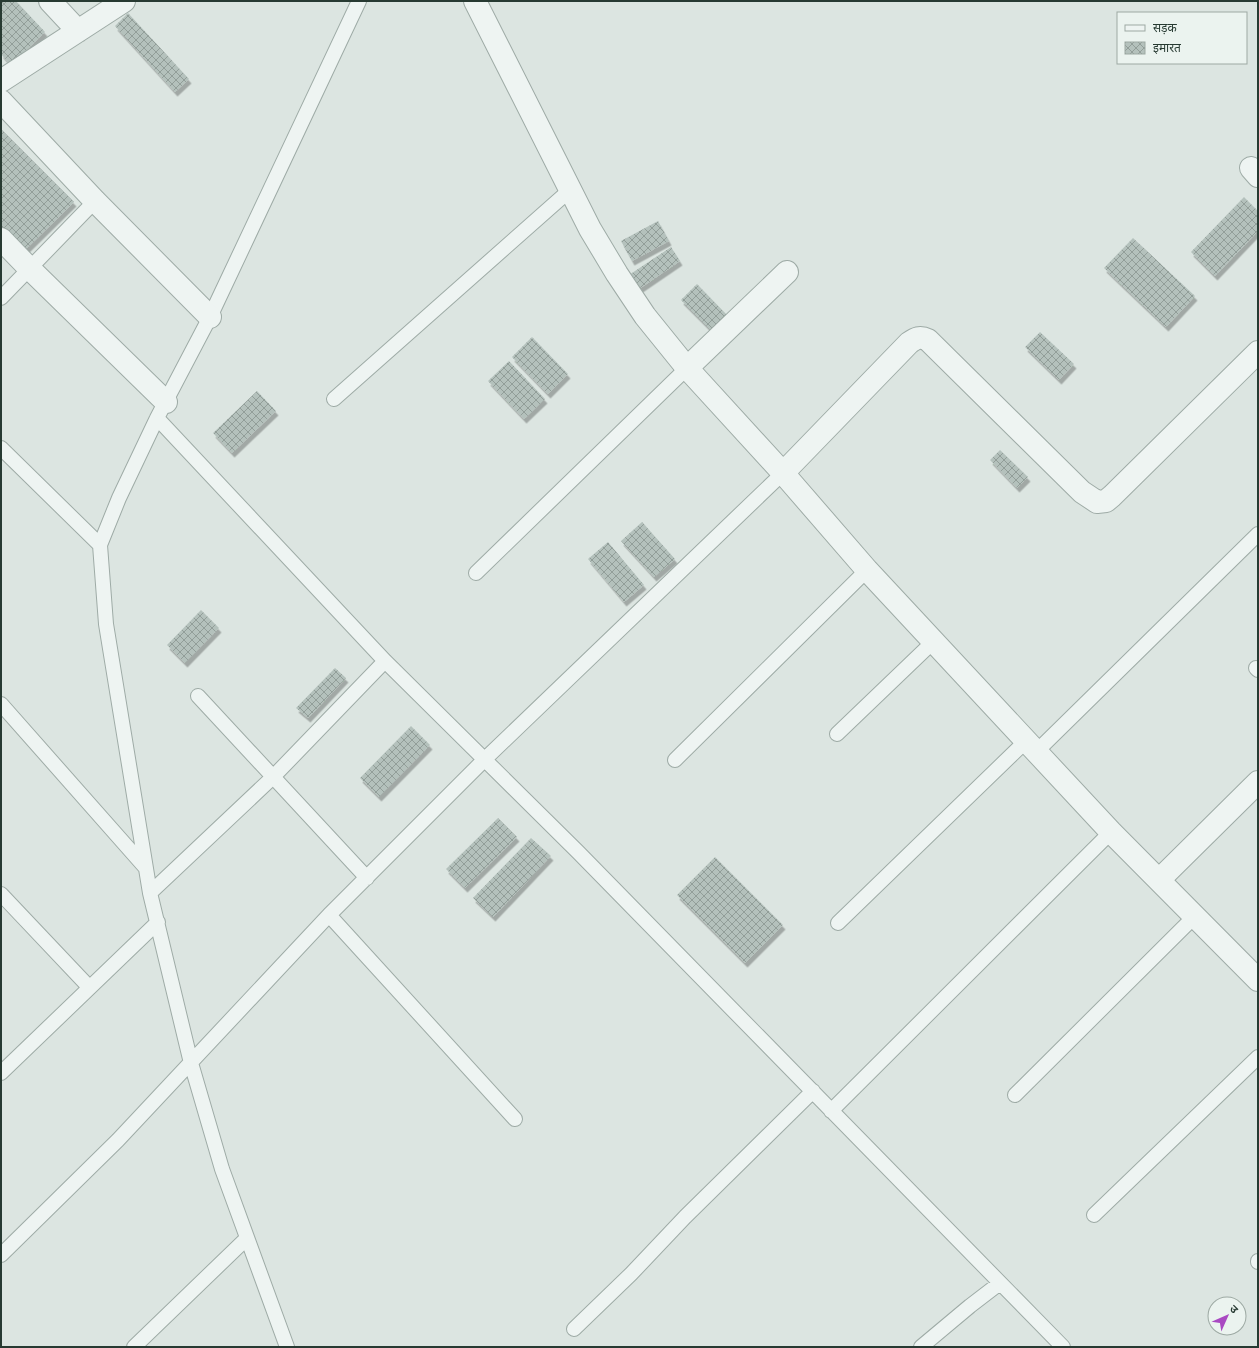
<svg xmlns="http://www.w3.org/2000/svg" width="1259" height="1348" font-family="Mulish,'Noto Sans Devanagari',sans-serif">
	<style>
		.building { fill: url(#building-cross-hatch); filter: url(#shadow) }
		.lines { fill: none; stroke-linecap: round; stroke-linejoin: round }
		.lane-casing { stroke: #9eaba6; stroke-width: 16 }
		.street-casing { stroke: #9eaba6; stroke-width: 24 }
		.lane { stroke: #eef4f2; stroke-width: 14 }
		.street { stroke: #eef4f2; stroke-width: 22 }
	</style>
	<defs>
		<pattern id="building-cross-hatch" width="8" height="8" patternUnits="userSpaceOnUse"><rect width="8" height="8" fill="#b4c1bc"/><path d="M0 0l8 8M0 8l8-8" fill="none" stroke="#929e99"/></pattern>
		<filter id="shadow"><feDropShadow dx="2.5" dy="4.5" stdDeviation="0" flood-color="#0004"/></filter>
	</defs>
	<rect width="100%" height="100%" fill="#dce5e1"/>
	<path class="building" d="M1,1h15l29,31 -34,33 -10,-11z
		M128,13l61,66 -14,13 -60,-66z
		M1,129l73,73 -50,49 -23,-22z
		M1244,197l14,14v20l-43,45 -24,-24z
		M658,221l11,20 -37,20 -11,-20z
		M1133,238l62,58 -29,31 -62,-59z
		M671,247l9,14 -41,28 -10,-14z
		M697,284l32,33 -15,16 -33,-33z
		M1040,332l34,32 -15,16 -34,-33z
		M532,337l36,37 -20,20 -36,-37z
		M509,361l36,38 -21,20 -36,-38z
		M257,391l19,20 -44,42 -19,-20z
		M1000,450l28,27 -11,11 -27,-28z
		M642,522l33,37 -21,18 -33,-36z
		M608,542l36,43 -20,17 -36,-43z
		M201,610l18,18 -34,35 -18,-18z
		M335,668l11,10 -38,40 -12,-10z
		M411,726l19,19 -51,52 -19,-19z
		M498,818l19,19 -52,51 -19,-19z
		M531,838l20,18 -58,61 -20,-19z
		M715,857l68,68 -38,38 -68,-68z"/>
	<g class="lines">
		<defs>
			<path id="lane" d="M1,298l94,-97
				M334,399l236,-209
				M157,418l228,243 193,191 485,495
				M1,448l99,97
				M476,573l211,-205
				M1256,668l2,2
				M198,696l169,182
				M1,704l144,163
				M837,734l96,-92
				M1036,752l222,-218
				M675,760l192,-190
				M150,893l123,-116 112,-116
				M1,894l88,93
				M329,915l186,204
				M838,923l188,-182
				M1,1073l157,-151
				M1015,1095l180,-179
				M831,1111l280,-279
				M1094,1215l164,-158
				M1,1255l117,-115 211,-225 156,-156 298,-286
				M1258,1262v-1
				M574,1329l57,-55 54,-57 128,-126
				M134,1347l113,-109
				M287,1347l-65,-178 -31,-106 -41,-170 -44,-269 -6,-79 19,-47 38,-80 53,-101 149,-316
				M921,1347l49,-41 30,-23"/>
			<path id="street" d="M50,1l28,30
				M475,1l115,228 27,45 28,42 42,52 96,105 84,97 244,262 147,148
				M1,81l123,-80
				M1,101l94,100 115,116
				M1251,168l7,8
				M1,239l29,30 136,133
				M687,368l100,-96
				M783,473l126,-130c7,-5 11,-7 19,-3l154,152 15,10 9,-1 6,-5 146,-144
				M1159,880l99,-98"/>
		</defs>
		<use href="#lane" class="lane-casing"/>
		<use href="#street" class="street-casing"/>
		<use href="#lane" class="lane"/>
		<use href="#street" class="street"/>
	</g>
	<rect width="1259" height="1348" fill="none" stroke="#273a32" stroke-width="4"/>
	<rect x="1117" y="12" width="130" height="52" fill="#ebf3ef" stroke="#9da9a3"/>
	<rect x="1125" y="25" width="20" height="6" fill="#eef4f2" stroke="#9da9a3"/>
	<text x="1153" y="32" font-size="12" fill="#273a32">सड़क</text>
	<rect x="1125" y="42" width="20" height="12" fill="url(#building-cross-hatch)" stroke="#9da9a3"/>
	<text x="1153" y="52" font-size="12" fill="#273a32">इमारत</text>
	<g transform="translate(1227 1316) rotate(45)"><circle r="19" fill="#ebf3ef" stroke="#9da9a3"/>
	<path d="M0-3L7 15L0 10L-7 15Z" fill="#a949c2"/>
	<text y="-6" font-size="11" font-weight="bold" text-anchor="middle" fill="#273a32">उ</text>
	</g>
</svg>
